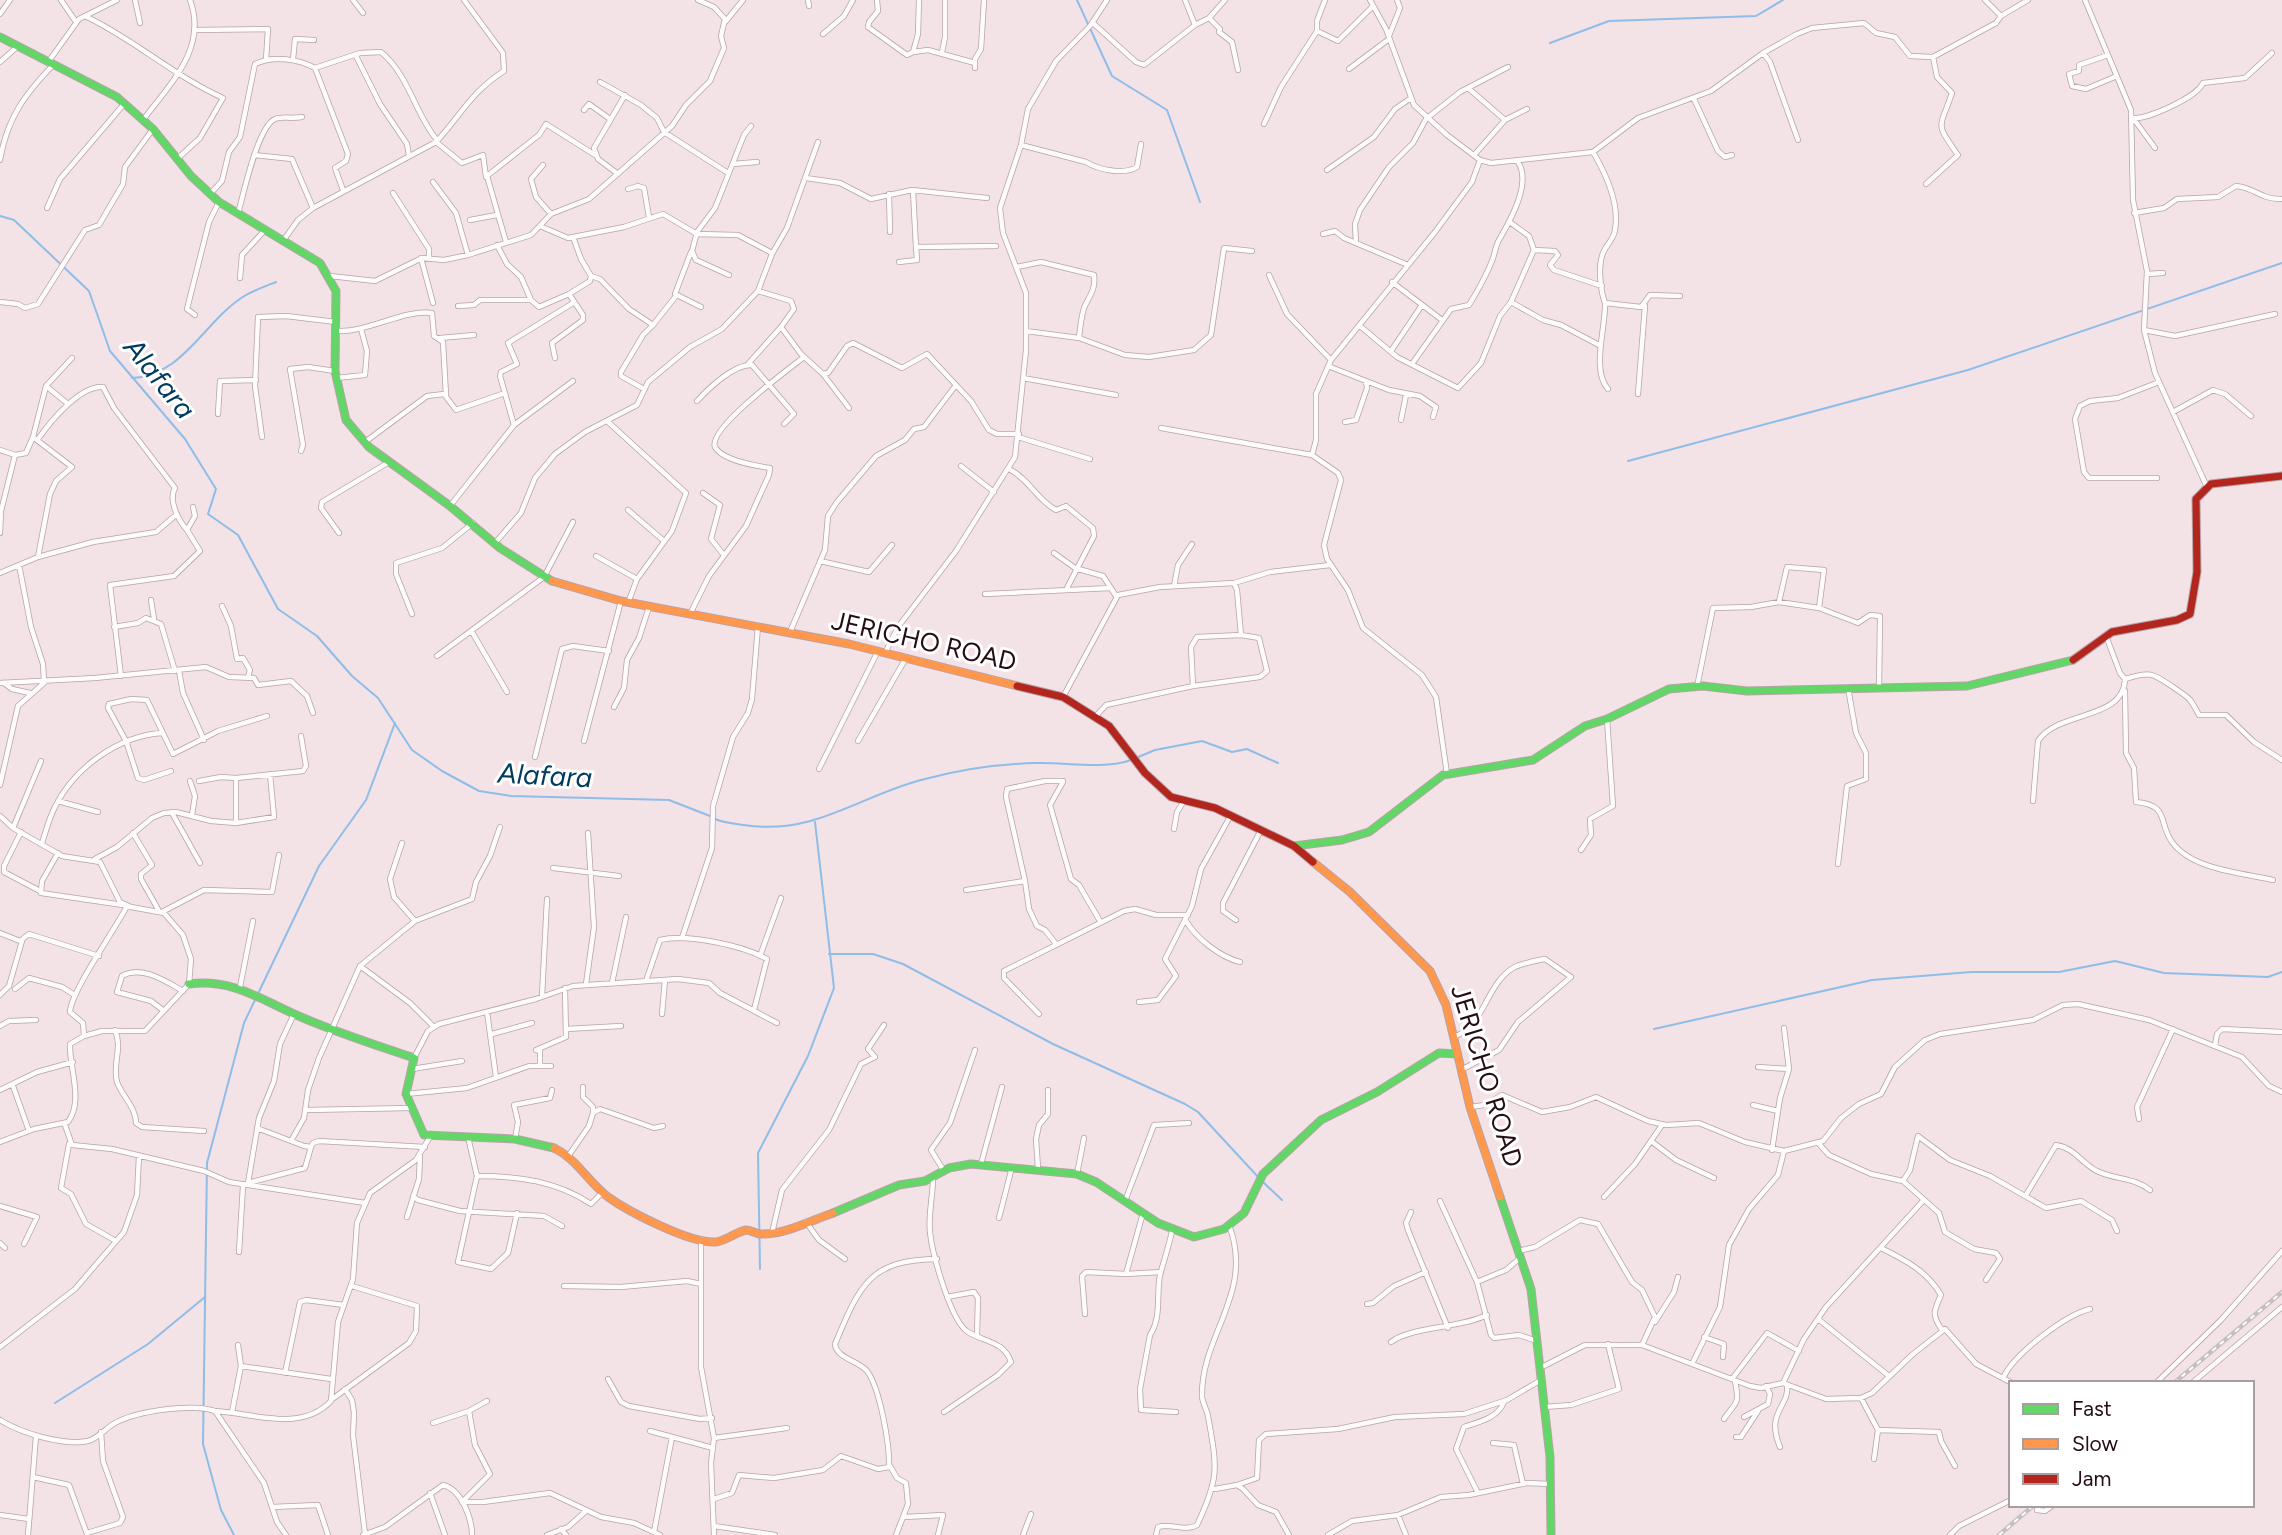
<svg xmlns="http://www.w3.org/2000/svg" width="2282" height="1535" font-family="Figtree,sans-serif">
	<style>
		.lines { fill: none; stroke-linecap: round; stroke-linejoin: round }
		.stream { stroke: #8fbde8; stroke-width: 2 }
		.street-casing { stroke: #b7a3a8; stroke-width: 6 }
		.fast-casing { stroke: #b7a3a8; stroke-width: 9 }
		.slow-casing { stroke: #b7a3a8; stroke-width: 9 }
		.jam-casing { stroke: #b7a3a8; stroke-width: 9 }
		.street { stroke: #fdfbfb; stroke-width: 4.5 }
		.fast { stroke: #63d668; stroke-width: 7 }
		.slow { stroke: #ff974d; stroke-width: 7 }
		.jam { stroke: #b3261e; stroke-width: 7 }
		.rail-casing { stroke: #c5bfc1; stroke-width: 4.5 }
		.rail { stroke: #fff; stroke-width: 2; stroke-dasharray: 5; stroke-linecap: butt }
		.labels { text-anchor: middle; stroke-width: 6; stroke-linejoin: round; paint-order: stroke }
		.street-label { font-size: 26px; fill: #250d13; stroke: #fff }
		.water-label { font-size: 28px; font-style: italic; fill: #003b60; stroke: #fff }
	</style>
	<rect width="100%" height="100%" fill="#f3e2e6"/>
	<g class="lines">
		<path class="stream" d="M1077,0l35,76 55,34 33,92
			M1550,43l59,-22 147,-5 27,-16
			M0,216l14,4 75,71 21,60 75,88 31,50 -8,25 30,21 40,74 39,27 35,40 26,22 34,52 30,21 37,20 32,5 158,4 41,16
			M132,378c52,-2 73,-59 114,-83 9,-5 20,-9 30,-13
			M1628,461l340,-91 314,-107
			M1136,758l19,-8 47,-9 30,11 15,-3 31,14
			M715,819c12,5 24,5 37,7 67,7 111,-32 173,-47 37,-10 72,-15 111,-16 29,-1 68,7 95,-3
			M829,954h44l30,10 150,80 132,60 13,8 61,66
			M1654,1029l218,-49 99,-8h88l56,-11 49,12 104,4 14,-5
			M1263,1182l19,18
			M760,1269l-2,-116 50,-97 26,-68 -19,-166
			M55,1403l93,-59 57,-47
			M234,1535l-13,-25 -18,-66 4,-281 37,-140 75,-157 47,-66 29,-77"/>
		<defs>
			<path id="street" d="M61,0l15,22
				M135,0l5,23
				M353,0l10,13
				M808,0l1,6
				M877,0l1,11 -9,11 -1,5 39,28 6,-3 5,-18 1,-34
				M1185,0l10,25 14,-7 16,-18
				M1370,0l16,29 28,76 33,30 33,25 11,3 102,-11 45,-34 73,-27 52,-38 34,-19 15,-6 52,-5 12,10 19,4 15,19 23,1 63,-34 5,-7 27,-16
				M1985,0l16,16
				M2085,0l46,110 2,90 14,71 -3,59 11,43 52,114
				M0,14l10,-14
				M87,17c48,23 87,59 136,81l-23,40 -23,21
				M1209,18l11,11 -1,3 13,10 6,28
				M726,21l17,-21
				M1093,23l43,39 8,3 51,-40
				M194,30l74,-1 -2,31
				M1317,31l21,10 35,-35
				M823,34l21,-18 9,-16
				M1389,36l11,-28 -3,-8
				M913,52l15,-2 47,13
				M942,52l3,-15v-37
				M1763,53l7,9 28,78
				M2108,55l-29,10v6l-10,3 3,12 14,3 31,-13
				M356,56l24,48 27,40 2,12
				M293,59l2,-20 19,1
				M49,61l30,-42 38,-19
				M0,62l18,-16
				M975,68v-9l6,-10 3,-49
				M1349,69l40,-30
				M600,82l41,23 16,13 7,14 64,41
				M1468,88l37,32
				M1694,99l24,52 7,6 7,-2
				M584,110l5,-6 21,15
				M2132,118c15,2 65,-21 71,-35l42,-5 27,-25
				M2133,118l22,30
				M143,120c27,-36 65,-72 47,-120
				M1264,124l17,-37 36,-56v-10l8,-21
				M436,142l26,21 21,-8 3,22
				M1021,145l65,17c13,8 38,13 51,5l4,-23
				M1593,152c13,22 27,51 22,78 -1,8 -6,12 -10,19 -8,13 -5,40 0,54l36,4 9,-12 30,1
				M1475,154l30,-34 22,-11
				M254,155l38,4 21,49
				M0,160c7,-42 25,-66 54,-96
				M733,164l24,-2
				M543,165l-12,14 5,18 15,17
				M1327,170l47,-33 21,-28 16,-11
				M618,174l-20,-15 -4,-11 31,-53
				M806,178l34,5 31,16 41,-9 75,8
				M433,182l23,31 12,42
				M1926,184l32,-29c-24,-33 -18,-26 -6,-62l-15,-16 -4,-20
				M628,189l10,-3 6,2 5,29
				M343,190l-8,-22 11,-7 2,-7 -33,-86 45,-15 21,-1c28,23 34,62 56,88
				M913,191l3,56 80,-1
				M393,193l36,56v8
				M210,194l12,-13 7,-29 11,-15 15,-73c18,-9 43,-5 60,4
				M889,194l1,38
				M47,208l13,-29 64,-75
				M2134,213l30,-5 13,-9 41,-2 18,-11c20,2 23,13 45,13
				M238,214c5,-19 20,-88 37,-95 7,-3 18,0 27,-2
				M470,220l27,-5
				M1511,223l18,13 5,14 -23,52 32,18 18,5 40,21
				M540,226l28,12 56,-11 39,-13 34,20 41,1 34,18
				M1323,234l12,-3 9,7 64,27
				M573,237l8,22 10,17 9,3 29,30 24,16 23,-29
				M283,241l15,-21 15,-12 123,-66c25,-27 35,-50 68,-71l-1,-18 -39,-53
				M506,242l-19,-66 52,-41 7,-11 49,31
				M1356,243l-1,-19 5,-14 29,-43 24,-24 13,-24 34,-27 48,-25
				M497,245l10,19 14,13 10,23 8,7 30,-13
				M1534,250l21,1 3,4 -8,10 4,5 48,16
				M691,252l-16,42 26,13
				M421,258l12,45
				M899,262l18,-2 -1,-13
				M1017,267l24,-5 53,13c2,15 -5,21 -10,33 -3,10 -4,20 -5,30
				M2147,274l16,-1
				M729,275l-33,-15 -4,-9 5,-19 18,-24 29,-73 7,-9
				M1269,275l18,39 44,46
				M330,276l45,5 47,-23 22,2 24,-5 63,-20 20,-21 38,-15 83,-73 14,-21 24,-24 14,-33 -3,-12 4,-17 -11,-12 -16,-7
				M240,278l2,-23 23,-25
				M1392,282l50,38
				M758,291l33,10 3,8 -13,18 20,27 22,20 5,-1 19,-27 6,-3 49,25 25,-14 44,47 18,29 8,4h22
				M0,302l18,2 7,4 13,-4 47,-74 14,-5 24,-41 2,-17 28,-38
				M1605,303c1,24 -14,67 3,86
				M458,306l16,-1 6,-5h51
				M195,315l-8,-6 22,-87 10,-20
				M1360,326l37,31 61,31 23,-25 19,-47 11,-14
				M2144,330l31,6 100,-22
				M337,331c30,2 67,-22 95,-18l2,23 9,6 3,53
				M1026,331l53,7 46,17 24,2 45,-7 17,-15 13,-87 28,3
				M440,338l34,-3
				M1391,351l31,-46
				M555,358l-3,-15 31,-23v-5l-14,-21 21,-13 1,-5
				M748,364l33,-37
				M1412,364l39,-55 18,-4c8,-13 17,-29 23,-44 3,-7 3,-14 7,-21 11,-19 33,-57 19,-78
				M1328,366l61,24 31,6 16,11 -3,10
				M823,374l26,34
				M336,378l29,-3 2,-24 -6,-22
				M1023,378l93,17
				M46,386l22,18
				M644,389l-23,-13v-4l22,-37 10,-10
				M1638,394l7,-88
				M697,401c12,-13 37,-37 55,-36l42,49 -10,10
				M2173,412l40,-22 12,4 26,22
				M218,414l2,-33 36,-1
				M1401,420l5,-25
				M607,421l79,72 -14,38 -35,48 -9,24
				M1345,422l11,-2 11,-32 -1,-7
				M514,425l-14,-49 1,-4 16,-8 -9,-21 65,-40
				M1161,428l151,27 4,-15v-46l15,-34 104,-128 37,-50 8,-22
				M262,437l-7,-51 3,-69 28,-1 50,6
				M1018,437l72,22
				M38,439c12,-17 42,-54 65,-52l11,21 61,80c-7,12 3,32 12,42
				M365,442l62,-46 17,-2 12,16 49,-17
				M0,450l15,5 -14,56 -1,22
				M301,451l2,-6 -13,-76 18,-2 27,4
				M15,455l11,-2 7,-16
				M1312,455l26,18 3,7 -17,65 3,14 21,31 15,38 59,47 14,22 11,77
				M961,466l33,26
				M1009,469c20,10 28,31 47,41l10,-4 27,22 1,8 -27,52
				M2157,478h-68l-5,-6 -9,-53 5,-13 10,-5 28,-3 41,-16
				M703,493l17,12 -9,34 12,15
				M450,506l64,-81 59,-44
				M628,510l36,31
				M339,533l-18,-25 1,-6 67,-40
				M495,543l26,-30 14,-35 20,-24 30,-22 52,-27 11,-23 42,-35 32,-18 36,-38 14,-37 15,-26 31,-86
				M1054,553l21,15 28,8 13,20
				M596,556l41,23
				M38,557l12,-63 6,-13 16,-14 -39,-30 13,-51 26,-28
				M820,561l49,11 23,-27
				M19,565l12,62 12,37 1,17
				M0,573l38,-16 55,-15 63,-10 21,-18
				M1174,586l4,-21 14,-21
				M985,594l126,-6
				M151,600l3,19
				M222,606l9,20 6,33 6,-1 7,12 -2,7
				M1819,608l39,15 12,-8 10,1 -1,73
				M412,614l-16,-40v-11l46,-15 31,-25
				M690,614l19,-38 37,-50 23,-51 1,-7c-14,-2 -48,-8 -55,-21 -8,-18 75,-79 89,-90
				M114,627l24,-4 8,-5 15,6 14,47
				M472,632l35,60
				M790,632l35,-82 3,-34 9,-14 39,-46 29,-16 9,-11 10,-2 32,-42
				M2106,636l14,37 5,6c25,-8 27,-6 48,8 17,12 16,9 26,28h27l28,27 28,18
				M885,653l13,-26 58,-76 59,-94 11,-107v-57l-23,-60 -3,-25 21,-63 7,-36 28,-48 34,-35 17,-26
				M437,656l107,-79 29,-55
				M179,671l4,22 21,47
				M121,676l-11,-91 64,-9 26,-25 -13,-21 8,-14 -2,-9
				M0,683l95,-5 111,-11 23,10 25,1 4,7 33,-4 16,15 6,17
				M4,683l8,6 18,4
				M1193,686l67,-9 7,-6 -8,-33 -18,-3
				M1697,687l16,-79 38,-1 28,-5 40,6 5,-38 -37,-3 -8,35
				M2125,691l1,62 8,15 2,34c34,3 22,21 36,40 20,28 71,31 101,38
				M1063,697l55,-102 42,-8 74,-4 36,-11 60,-7
				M614,707l10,-19 3,-28 12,-22 10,-31
				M1095,717l11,-12 87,-19 -2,-39 6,-10 44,-2 -4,-45 -3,-7
				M584,741l37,-140
				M858,741l48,-83
				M535,757l27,-108 11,-3 36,5
				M819,769l59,-118
				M171,771l-27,9 -6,-2 -12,-37 -18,-33 1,-4 22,-5 16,1 26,54 45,-23 49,-15
				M190,781l5,15 -3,19
				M199,781l22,-4 15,1
				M1063,782l-13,23 21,74 8,6 21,36
				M0,785l18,-79 27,-24
				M58,801l40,11
				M2033,801l5,-60c20,-31 86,-20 87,-62
				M172,813l28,50
				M0,816l13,12 49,28 38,6 20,40 11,5 33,6 19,22 8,24 -2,25 -44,47h-43l-18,5 -14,8c-1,23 14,57 -2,78l-34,7 -34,13
				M236,823v-45l67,-7 3,-5 -5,-30
				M13,828l28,-67
				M1174,829l3,-17 7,-11
				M21,832l-17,34v6l36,19
				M133,833l19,32 -11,9v5l18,32
				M42,843c4,-12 7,-25 13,-36 19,-39 63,-71 107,-74
				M402,843l-12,36 4,18 21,24
				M1581,850l10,-15 -1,-16 23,-13 -6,-87
				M58,853l-16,28 -1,12 82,12
				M95,859l22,-12 35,-29 12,-5 12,-1 35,9 25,2 38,-6 -4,-43
				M1838,864l9,-78 19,-7v-26l-10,-20 -8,-45
				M553,868l66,8
				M1025,881l4,28 8,17 8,4 11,14
				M966,890l59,-9 -19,-84 1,-8 38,-8h18
				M162,912l42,-22 68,2 7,-37
				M1236,920l-13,-9v-8l38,-73
				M1186,921c10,17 34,36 54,41
				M0,933l20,8 9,-7 70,22
				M682,938l30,-90 1,-42 20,-69 15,-24 4,-14 6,-73
				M760,956l21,-58
				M360,966l50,37 23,23
				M646,981l14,-41c26,-7 84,6 107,19l-13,51
				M612,983l14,-66
				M586,984l8,-57 -6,-94
				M240,987l13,-66
				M15,989l14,-11 33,9 11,7
				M0,995l9,-9 13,-45
				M542,996l5,-97
				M1139,1002l19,-2 18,-24 -11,-17 27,-53 9,-37 30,-54
				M164,1011l-13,-10 -34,-9 5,-16c20,-11 43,5 61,15
				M487,1012l9,65
				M662,1014l3,-34
				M1039,1014l-35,-36v-7l120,-60 11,-2 21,6h32
				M0,1026l9,-5 27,-1
				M566,1029l55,-3
				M115,1030c8,18 -3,34 2,52 5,14 19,25 19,41l6,4 62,4
				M492,1034l40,-11
				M84,1036l-1,-13 -13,-11c1,-21 45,-82 57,-106
				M1453,1037c31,-9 33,-53 60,-69 9,-5 22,-7 32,-9l26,18 -53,45 -19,28 -38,20
				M2215,1046l2,-12 5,-5 60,3
				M414,1058l14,-27 11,-7 97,-25 37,-13 105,-7 31,4 11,10 57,30
				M540,1066v-15l-4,-1 30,-13 -1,-49
				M1758,1067l31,2
				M412,1069l50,-8
				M13,1086l16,45
				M583,1087v10l10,10v6
				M0,1090l37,-18 36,-10
				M406,1094l61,-6 62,-22h22
				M1753,1105l25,6
				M1470,1107l15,-2 17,-10 40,17 28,-5 26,-10 52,24 18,4 33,-2 46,19 39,9 39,-10 18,-23 18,-14 22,-10 14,-27 30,-27 15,-6 93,-14 30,-15 15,-1 71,16 93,37 27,29 13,6
				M306,1110l105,-2
				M2139,1119l-2,-12 36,-78
				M65,1125l7,20 40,4 92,22 25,11 136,21
				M257,1128l47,18 7,1 2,-4 6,-2 106,6
				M468,1137l9,39 -19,86 33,7 17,-16 9,-40
				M515,1139l3,-17 -4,-17 36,-7 2,-8
				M291,1141l13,-23 4,-28 11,-32 41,-92 55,-45 57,-22 4,-17 14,-26 10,-29
				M1651,1141l25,19 38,18
				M69,1144l-8,44 10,6 15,30 30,17
				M1819,1144l10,11 42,19 32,7 36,32 6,19 29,17 22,4 4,6 -14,21
				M1772,1150l8,-52 9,-29 -5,-41
				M569,1155l20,-29 4,-13 7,-4 54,19 9,-2
				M981,1164l21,-77
				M1038,1168l-2,-29 3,-14 9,-11v-24
				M944,1171l-13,-21 19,-27 25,-73
				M1077,1174l7,-36
				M477,1176c41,0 80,5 114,28l11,-11
				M933,1178c0,18 -5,37 -3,54 2,21 21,90 38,100 16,10 36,9 43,30l-13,13 -54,37
				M1903,1181l7,-11 8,-34 32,24 40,16 56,32 35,-7 31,19 5,11
				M248,1183l57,-15 6,-21
				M2026,1195l30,-50c19,3 25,18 41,26 18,9 37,6 53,19
				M413,1196l5,4 42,11 84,5 18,10
				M1604,1197l31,-33 27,-39
				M1125,1201l29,-76 35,-2
				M1440,1201l37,81 14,53 3,3 25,-3 18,6
				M0,1206l37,11 -13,27
				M1411,1212l-5,11 2,7 40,98
				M407,1217l12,-38 1,-23
				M999,1218l13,-51
				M806,1222l13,18 26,19
				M1172,1231c-3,15 -8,29 -12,44 -4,20 2,42 -10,60l-10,54 1,21 35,2
				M772,1233l10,-43 47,-60 32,-66 14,-7 -7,-8 16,-24
				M701,1239v128l13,71 -3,25 3,72
				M0,1243l5,5
				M1881,1248c24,12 46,23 60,47 -7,16 -10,19 1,35
				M1518,1251l17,-4 45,-27 18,4 34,58 10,8 13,27 -13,28
				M239,1252l4,-66 5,-3 11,-65 15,-37 6,-37 14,-30
				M1126,1274l17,-61
				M1477,1282l29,-12 14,-12
				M564,1286l57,1 66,-6 14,3
				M947,1297l27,-5 4,6 -1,37
				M1367,1304l6,-1 21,-17 32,-14
				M1085,1314l-3,-38 4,-4 40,2 35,-2
				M1818,1319l71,57
				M1655,1322l19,-30 4,-15
				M1704,1337l20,7 -1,13
				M1391,1342c22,-16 67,-13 96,-27
				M238,1345l3,21
				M0,1347l75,-58 49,-57 13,-37 2,-39
				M1692,1364l28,-57 9,-62 20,-36 29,-34 6,-24
				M1540,1368l45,-23h57l108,41 11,2 22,-5 43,16 35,-1 11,-5 41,-39 32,-25 31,35 36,19
				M285,1373l15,-71 6,-2 38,5
				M2004,1376c12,-23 61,-61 86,-67
				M608,1379l13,23 8,4 71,13 12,-1
				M1732,1379l35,-46 32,18
				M1783,1383l21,-44 22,-32 96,-105
				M2156,1383l65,-63 61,-69
				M2192,1383l90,-76
				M345,1389l7,11 2,13 -1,22 12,99
				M1861,1398l17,32 61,2 2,9 14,25
				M331,1400l78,-57 7,-12 1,-25 -65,-20
				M1544,1407l27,-2 48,-16 -11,-45
				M215,1411c38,2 86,22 116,-10l7,-79 15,-43 4,-56 13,-30 46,-33 14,-23
				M232,1412l9,-46 90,13
				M1744,1417l24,-13 2,-10 -4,-8
				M1724,1419c12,-18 16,-13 11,-38
				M0,1420c21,13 63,26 88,21 9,-2 18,-13 27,-18 22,-12 77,-20 100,-12l49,72 13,39 9,13
				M433,1423l36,-12 18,-10
				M650,1431l63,17
				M1736,1437h5l17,-26
				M714,1438l73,-10
				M1493,1443l21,2 9,39
				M1780,1447c-15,-36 10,-40 7,-62
				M1874,1459l4,-29
				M890,1466l7,12 9,5 2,21 -12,31
				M33,1477l36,8 18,49
				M1237,1485l20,-7 2,-38 7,-6 72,-5 57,-12 69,-3 43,-14 34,-20
				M1215,1489l22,-4 6,4 15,16 18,7 13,23
				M430,1493l15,42
				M1478,1493l-22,-44 8,-22c15,-5 34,-9 40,-25
				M714,1499l18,-6 7,-18 35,3 49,-8 18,-14 37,13 11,-2c1,-21 -9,-79 -22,-96 -8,-10 -31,-13 -32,-27 25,-59 34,-84 102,-85
				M462,1502h21l67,-9 51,24 33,6 26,12
				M462,1502l28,-28 -15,-29 -6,-34
				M272,1507l46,-2 10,30
				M2037,1510l8,1 8,-6
				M0,1515l29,4
				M1398,1515l8,20
				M904,1517l39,-2 -5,20
				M714,1526l61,9
				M561,1529l5,6
				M654,1532l18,-95
				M87,1533l33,-10 3,-6 -20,-56 -2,-29
				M28,1535l8,-99
				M363,1535l22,-8 58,-42c18,4 29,33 29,50
				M547,1535l21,-8 18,-16
				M1023,1535l8,-21
				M1156,1535l2,-8c13,-4 28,5 39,-2 23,-48 20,-58 11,-109 -1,-6 -6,-14 -6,-20 -1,-62 53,-103 27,-171
				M1328,1535l24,-14 46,-6 43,-18 28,-2 58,-12 23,1
				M1950,1535l9,-9 52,-26"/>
			<path id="fast" d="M0,37l117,60 36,32 38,47 28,26 101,61 16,28 -1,80 11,49 23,27 81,59 50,42 52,33
				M1294,846l48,-6 27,-8 74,-57 90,-15 52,-34 22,-7 62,-30 34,-3 44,5 220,-5 106,-26
				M189,984c44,-6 74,17 112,33 37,16 75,28 113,41l-8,36 18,41 91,4 39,9
				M1500,1197l31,92 19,168 1,78
				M833,1213l66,-28 26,-4 24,-13 22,-4 106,10 19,8 62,41 36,14 30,-8 20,-16 19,-39 58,-54 56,-28 62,-39 18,1"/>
			<path id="slow" d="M552,581l69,20 228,43 168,42
				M1313,862l37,30 80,79 16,34 24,102 30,90
				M554,1148c23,11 34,34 54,49 21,15 83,47 108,45 10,-1 20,-10 30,-12 5,0 10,4 15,4 23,1 51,-14 72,-21"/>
			<path id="jam" d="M2073,660l39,-28 65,-12 13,-6 7,-42 -1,-73 15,-15 71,-8
				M1017,686l46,11 46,29 36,47 26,24 44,11 79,38 19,16"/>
		</defs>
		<use href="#street" class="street-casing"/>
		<use href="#fast" class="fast-casing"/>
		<use href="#slow" class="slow-casing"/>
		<use href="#jam" class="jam-casing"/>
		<use href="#street" class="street"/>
		<use href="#fast" class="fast"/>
		<use href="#slow" class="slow"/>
		<use href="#jam" class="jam"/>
		<defs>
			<path id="rail" d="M2174,1383l108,-91
				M1999,1535l35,-30"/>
		</defs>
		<use href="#rail" class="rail-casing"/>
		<use href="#rail" class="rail"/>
	</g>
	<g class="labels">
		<g class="street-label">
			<text transform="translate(924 641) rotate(13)" y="9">JERICHO ROAD</text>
			<text transform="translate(1487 1076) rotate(73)" y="9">JERICHO ROAD</text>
		</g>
		<g class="water-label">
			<text transform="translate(160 378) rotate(51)" y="10">Alafara</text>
			<text transform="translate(545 775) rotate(3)" y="10">Alafara</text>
		</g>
	</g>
	<rect x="2009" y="1381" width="245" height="126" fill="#ffffff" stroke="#a89ea1" stroke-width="2"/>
	<rect x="2023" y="1404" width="35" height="10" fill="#63d668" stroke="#a89ea1" stroke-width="2"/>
	<text x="2072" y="1416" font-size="21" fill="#250d13">Fast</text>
	<rect x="2023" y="1439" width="35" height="10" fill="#ff974d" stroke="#a89ea1" stroke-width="2"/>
	<text x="2072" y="1451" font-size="21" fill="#250d13">Slow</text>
	<rect x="2023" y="1474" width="35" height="10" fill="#b3261e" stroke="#a89ea1" stroke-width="2"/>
	<text x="2072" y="1486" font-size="21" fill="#250d13">Jam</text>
</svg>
